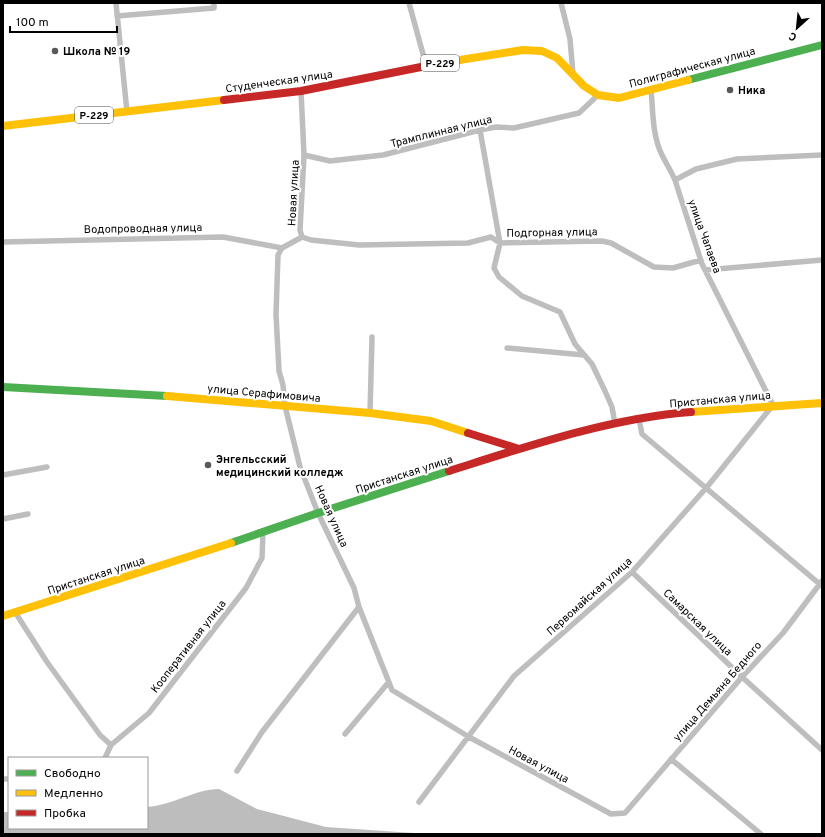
<svg xmlns="http://www.w3.org/2000/svg" width="825" height="837" font-family="Overpass,sans-serif">
	<style>
		.water { fill: #bdbdbd }
		.lines { fill: none; stroke-linecap: round; stroke-linejoin: round }
		.street { stroke: #bebebe; stroke-width: 5.5 }
		.fast { stroke: #4caf50; stroke-width: 8 }
		.slow { stroke: #ffc107; stroke-width: 8 }
		.jam { stroke: #c62828; stroke-width: 8 }
		.poi-dot { fill: #595959; stroke: #fff; stroke-width: 1.5 }
		.labels { text-anchor: middle; stroke-width: 4; stroke-linejoin: round; paint-order: stroke }
		.shield { fill: #fff; stroke: #4c4c4c; stroke-width: 1 }
		.shield-label { font-size: 10px; font-weight: bold; fill: #000 }
		.poi-label { font-size: 11px; font-weight: bold; fill: #000; stroke: #fff; text-anchor: start }
		.street-label { font-size: 11px; fill: #000; stroke: #fff }
	</style>
	<rect width="100%" height="100%" fill="#fff"/>
	<path class="water" d="M219,789l38,20 69,18 102,7h-425v-22h6v16h138v-21c27,-2 48,-18 72,-18z"/>
	<g class="lines">
		<path class="street" d="M116,3l11,109
			M409,3l17,62
			M561,3l9,36 3,35
			M117,16l97,-8v-5
			M301,91l3,64 -4,75 2,7 -20,11 -4,7 -2,59 3,57 4,14 2,21 15,61 18,46 36,75 5,19 33,83 77,47 142,77 14,-1 117,-136 41,-44 39,-52
			M480,130l20,113 -6,25 5,9 23,19 38,16 15,32 17,20 13,27 7,16 3,17
			M304,155l26,6 53,-6 97,-25 16,-3 18,1 65,-15 19,-18
			M675,180l21,-11 41,-10 85,-4
			M302,237l9,3 48,5 109,-2 23,-6 9,6 102,-2 9,2 43,24 19,1 28,-8
			M3,242l220,-5 59,11
			M705,270l117,-10
			M507,348l77,7
			M370,413l2,-76
			M639,419l3,15 180,152
			M3,475l44,-8
			M3,519l25,-5
			M632,572l110,105 80,73
			M15,612l32,50 53,73 11,10
			M345,734l43,-51
			M105,758l6,-13 38,-32 97,-125 16,-30 1,-25
			M671,759l90,75
			M237,771l25,-39 97,-125
			M3,779h6
			M419,802l95,-126 118,-104 75,-85 66,-82 -71,-141 -27,-84c-4,-9 -9,-17 -13,-25 -10,-20 -9,-45 -11,-66"/>
		<path class="fast" d="M688,80l134,-35
			M3,387l164,9
			M231,543l87,-30 131,-42"/>
		<path class="slow" d="M441,63l82,-13 19,1 15,7 27,28 14,9 21,3 69,-18
			M3,126l221,-26
			M167,396l203,17 61,8 37,12
			M691,412l131,-9
			M3,616l228,-73"/>
		<path class="jam" d="M224,100l77,-9 140,-28
			M468,433l51,16
			M449,471c76,-24 161,-53 242,-59"/>
	</g>
	<g class="poi-dot">
		<circle cx="55" cy="51" r="4"/>
		<circle cx="730" cy="90" r="4"/>
		<circle cx="208" cy="465" r="4"/>
	</g>
	<g class="labels">
		<g class="shield">
			<rect x="421" y="55" width="38" height="16" rx="3"/>
			<rect x="75" y="107" width="38" height="16" rx="3"/>
		</g>
		<g class="shield-label">
			<text x="440" y="67">Р-229</text>
			<text x="94" y="119">Р-229</text>
		</g>
		<g class="poi-label">
			<text x="63" y="55">Школа № 19</text>
			<text x="738" y="94">Ника</text>
			<text x="216" y="463">Энгельсский<tspan x="216" dy="13">медицинский колледж</tspan></text>
		</g>
		<g class="street-label">
			<text transform="translate(692 67) rotate(-15)" y="4">Полиграфическая улица</text>
			<text transform="translate(279 81) rotate(-8)" y="4">Студенческая улица</text>
			<text transform="translate(441 131) rotate(-14)" y="4">Трамплинная улица</text>
			<text transform="translate(293 193) rotate(-87)" y="4">Новая улица</text>
			<text transform="translate(143 228) rotate(-1)" y="4">Водопроводная улица</text>
			<text transform="translate(552 232) rotate(-1)" y="4">Подгорная улица</text>
			<text transform="translate(705 236) rotate(70)" y="4">улица Чапаева</text>
			<text transform="translate(264 393) rotate(5)" y="4">улица Серафимовича</text>
			<text transform="translate(720 399) rotate(-5)" y="4">Пристанская улица</text>
			<text transform="translate(404 474) rotate(-18)" y="4">Пристанская улица</text>
			<text transform="translate(332 516) rotate(66)" y="4">Новая улица</text>
			<text transform="translate(96 575) rotate(-18)" y="4">Пристанская улица</text>
			<text transform="translate(589 596) rotate(-42)" y="4">Первомайская улица</text>
			<text transform="translate(698 622) rotate(44)" y="4">Самарская улица</text>
			<text transform="translate(188 646) rotate(-52)" y="4">Кооперативная улица</text>
			<text transform="translate(717 691) rotate(-49)" y="4">улица Демьяна Бедного</text>
			<text transform="translate(539 764) rotate(28)" y="4">Новая улица</text>
		</g>
	</g>
	<rect width="825" height="837" fill="none" stroke="#000000" stroke-width="8"/>
	<rect x="8" y="757" width="140" height="72" fill="#ffffff" stroke="#999999"/>
	<rect x="16" y="770" width="20" height="6" fill="#4caf50" stroke="#999999"/>
	<text x="44" y="777" font-size="12" fill="#000000">Свободно</text>
	<rect x="16" y="790" width="20" height="6" fill="#ffc107" stroke="#999999"/>
	<text x="44" y="797" font-size="12" fill="#000000">Медленно</text>
	<rect x="16" y="810" width="20" height="6" fill="#c62828" stroke="#999999"/>
	<text x="44" y="817" font-size="12" fill="#000000">Пробка</text>
	<g transform="translate(797 28) rotate(207)" stroke="#ffffff" stroke-width="3" paint-order="stroke">
	<path d="M0-3L7 15L0 10L-7 15Z" fill="#000000"/>
	<text y="-6" font-size="11" font-weight="bold" text-anchor="middle" fill="#000000">С</text>
	</g>
	<path d="M10 26v6h107v-6" fill="none" stroke="#000000" stroke-width="2"/>
	<text x="16" y="26" font-size="12" fill="#000000" stroke="#ffffff" stroke-width="3" paint-order="stroke">100 m</text>
</svg>
